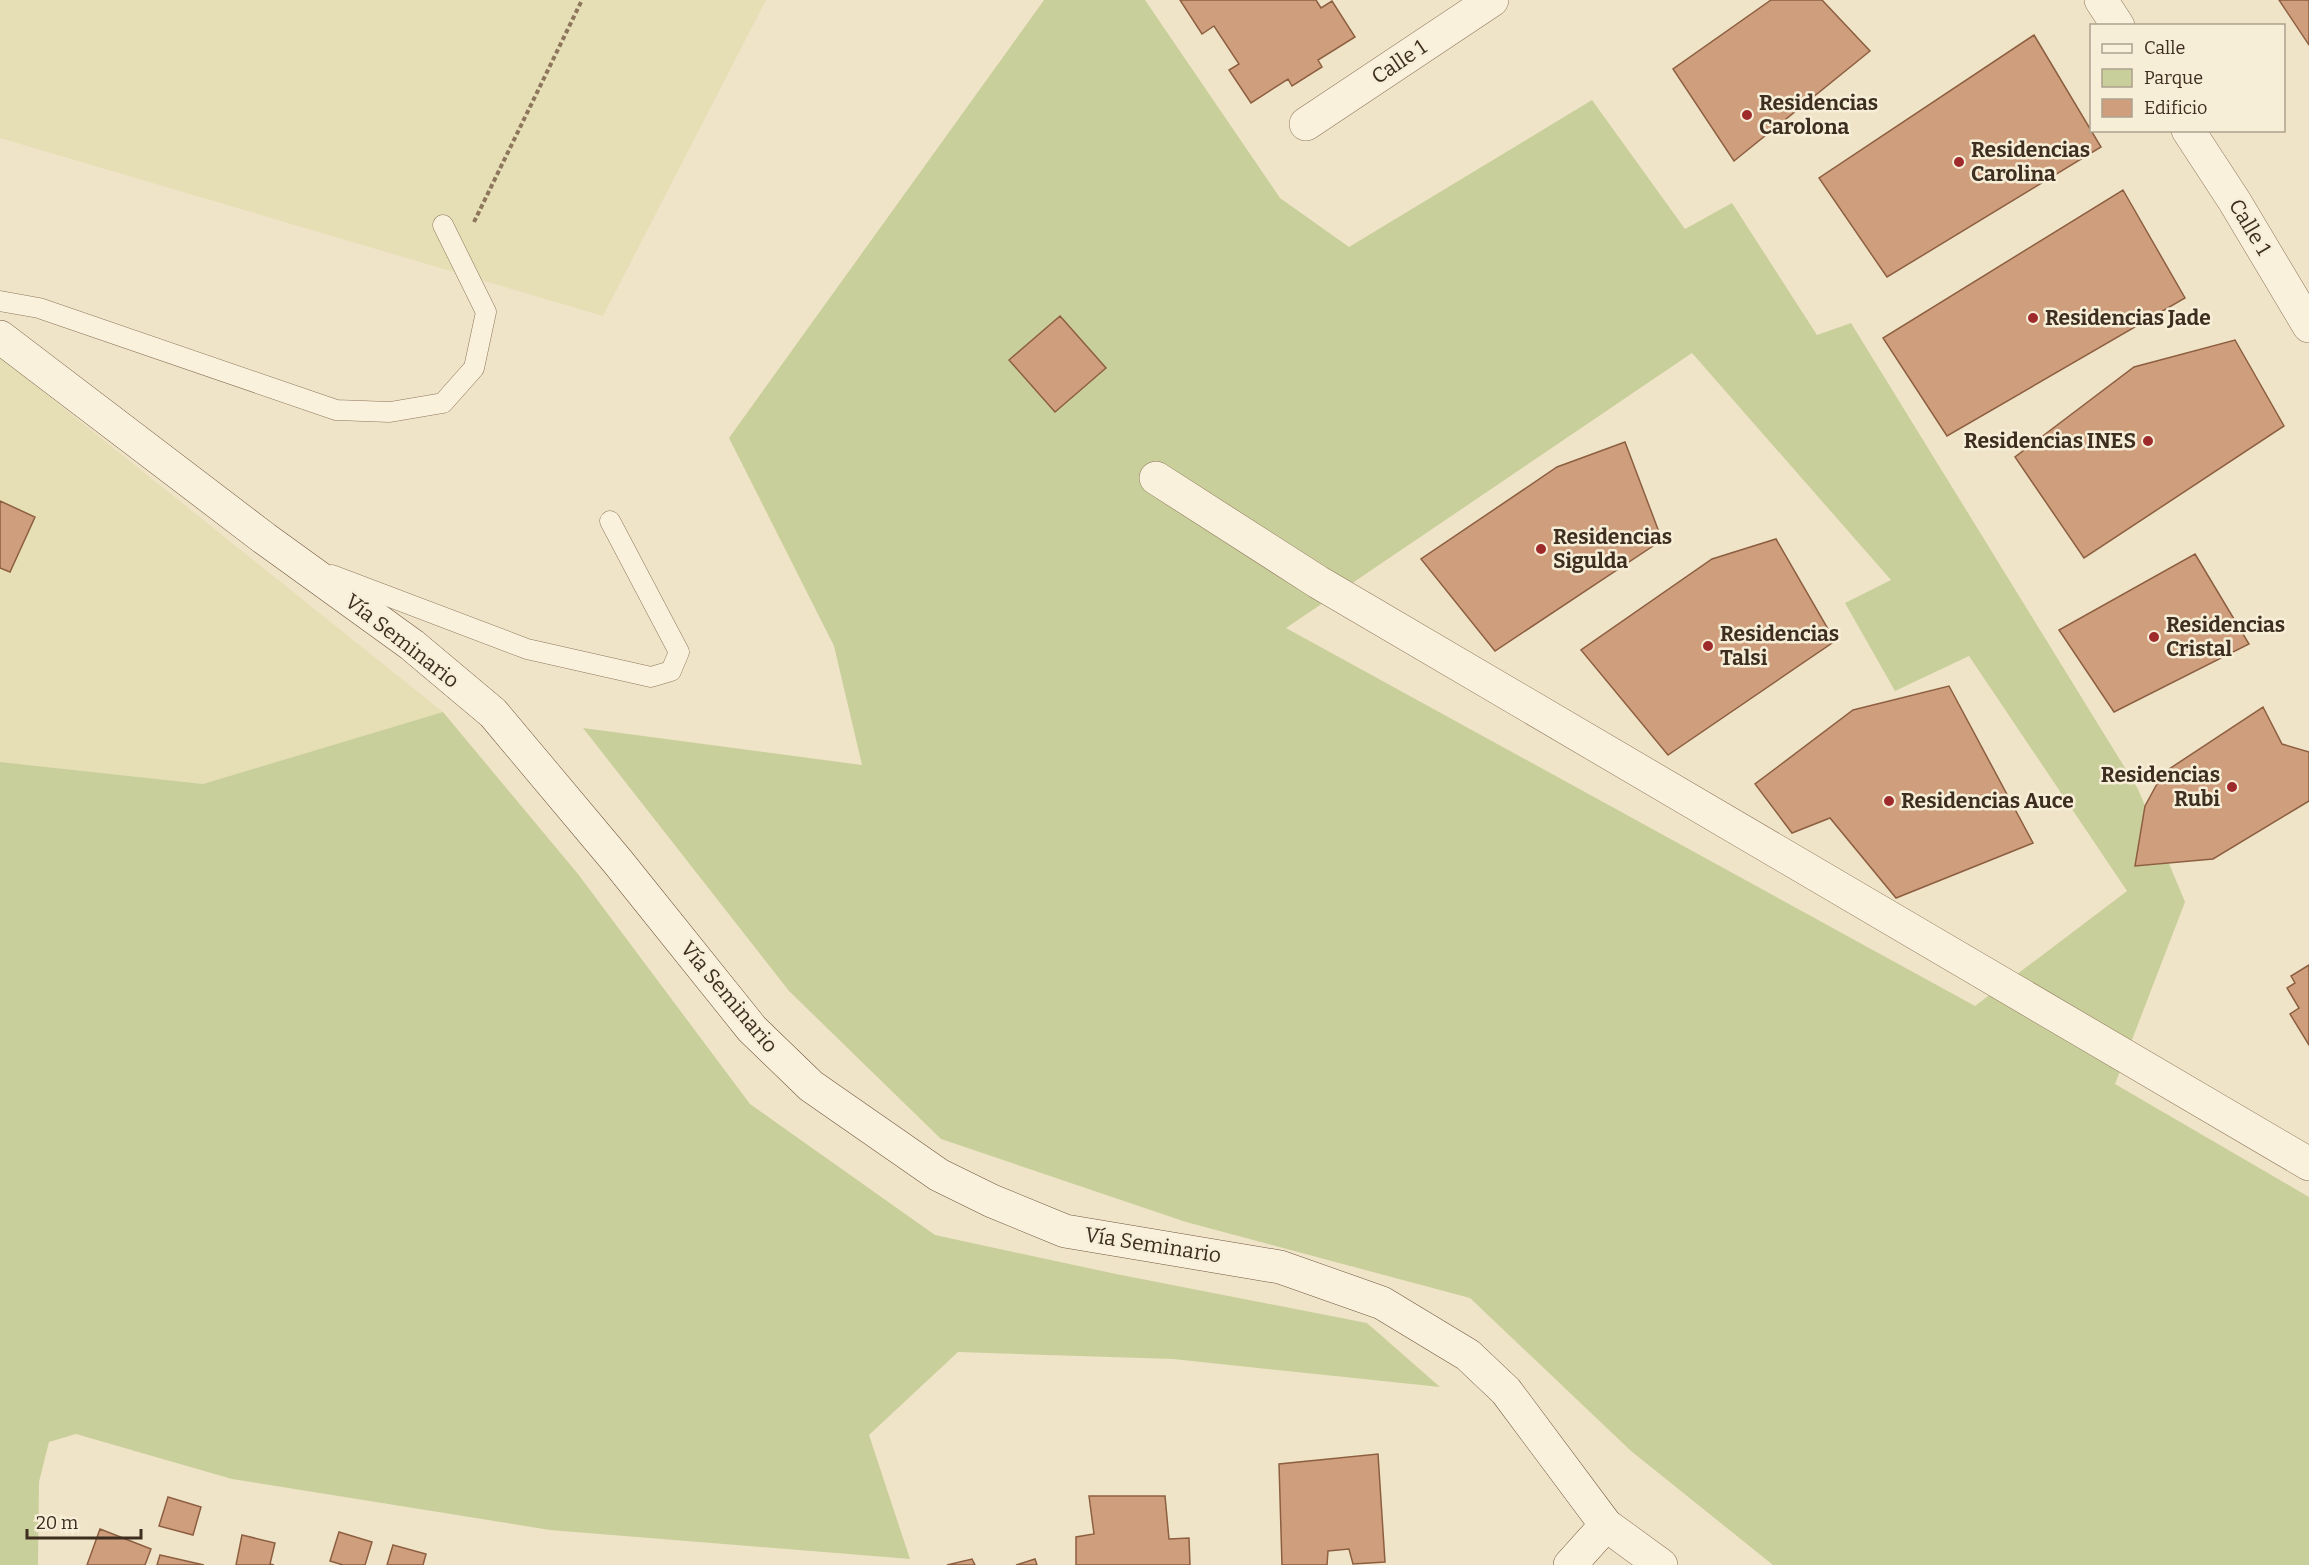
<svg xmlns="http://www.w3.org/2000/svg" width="2309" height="1565" font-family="Bitter,serif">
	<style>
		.farmland { fill: #e6deb5 }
		.green { fill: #c9cf9b; fill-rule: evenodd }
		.building { fill: #cf9f7d; stroke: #8d5f41; stroke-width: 1.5 }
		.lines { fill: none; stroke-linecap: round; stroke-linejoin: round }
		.lane-casing { stroke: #8d765c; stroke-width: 21 }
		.street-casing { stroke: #8d765c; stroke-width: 34 }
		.secondary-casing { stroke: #6f573f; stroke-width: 34 }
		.path { stroke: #8d765c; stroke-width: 4; stroke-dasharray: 4.5 3; stroke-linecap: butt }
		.lane { stroke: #faf1dc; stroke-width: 20 }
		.street { stroke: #faf1dc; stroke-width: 33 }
		.secondary { stroke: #faf1dc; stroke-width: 33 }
		.poi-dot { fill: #9e2a2b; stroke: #f7eed8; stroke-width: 2 }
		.labels { text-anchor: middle; stroke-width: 5; stroke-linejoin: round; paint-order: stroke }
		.street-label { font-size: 21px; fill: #3d2e20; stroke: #f7eed8 }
		.poi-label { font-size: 21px; font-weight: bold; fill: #3d2e20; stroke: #f7eed8; text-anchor: start }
	</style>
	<rect width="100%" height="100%" fill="#f0e4c8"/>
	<path class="farmland" d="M0,0h766l-163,316 -603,-178z
		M0,357l443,355 -240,72 -203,-22z"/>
	<path class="green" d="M1044,0h101l135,198 69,49 243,-147 93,129 47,-26 85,132 34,-12 287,466 47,113 -70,182 194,113v368h-536l-142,-114 -161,-153 -284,-76 -245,-83 -152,-148 -206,-263 279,37 -28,-119 -105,-208zM1692,353l199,227 -46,23 50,88 74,-35 158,235 -152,115 -689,-378z
		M443,712l135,162 172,230 185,131 181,39 251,49 73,64 -267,-28 -215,-7 -89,83 41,124 -360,-29 -318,-51 -156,-45 -27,8 -10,40 -1,83h-38v-803l203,22z"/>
	<path class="building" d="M1180,0h136l5,8 11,-7 23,36 -37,23 4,7 -30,19 -4,-7 -37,24 -22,-33 10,-6 -25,-38 -12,8z
		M1771,0h51l48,51 -136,110 -61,-92z
		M2279,0h30v45z
		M2034,35l67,112 -214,130 -68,-99z
		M2123,190l62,108 -238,138 -64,-98z
		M1060,316l46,52 -51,44 -46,-52z
		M2235,340l49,86 -200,132 -69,-101 119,-90z
		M1625,442l37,98 -167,111 -74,-92 136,-92z
		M0,501l35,16 -25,55 -10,-4z
		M1776,539l59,102 -167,114 -87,-105 131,-91z
		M2195,554l54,90 -135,68 -55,-82z
		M1949,686l84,157 -137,55 -66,-80 -38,15 -37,-49 98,-74z
		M2263,707l19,37 27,8v49l-96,58 -78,7 10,-60 18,-33z
		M2309,965v80l-19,-31 9,-6 -12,-20 8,-5 -4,-7z
		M1378,1454l7,108 -32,2 -4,-15 -21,2 -1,14h-45l-3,-101z
		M1089,1496h76l4,43 20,-1 1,27h-114v-28l18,-3z
		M168,1497l33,10 -8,28 -34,-9z
		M100,1529l51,20 -6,16h-58z
		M339,1532l33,10 -7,23h-22l-13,-4z
		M242,1535l33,8 -5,21 4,1h-38z
		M393,1545l33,9 -3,11h-36z
		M160,1555l44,10h-47z
		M972,1559l3,6h-28z
		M1035,1559l2,6h-21z"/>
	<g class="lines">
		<defs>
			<path id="lane" d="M0,301l39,7 297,102 54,2 53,-9 31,-35 12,-56 -43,-87
				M332,575l195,74 124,28 20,-6 8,-19 -69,-131"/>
			<path id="street" d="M2101,0l17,26
				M1306,124l186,-124
				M2188,130l47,72 74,124
				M1156,478l162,104 991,582
				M1606,1525l55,40"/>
			<path id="secondary" d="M0,337l264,201 148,107 81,68 125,149 134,167 59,57 128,89 53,26 73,30 215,36 102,36 86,52 38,36 100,134 -36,40"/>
		</defs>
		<use href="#lane" class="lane-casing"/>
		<use href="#street" class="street-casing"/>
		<use href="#secondary" class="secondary-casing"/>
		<path class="path" d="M474,222l108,-222"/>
		<use href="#lane" class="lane"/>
		<use href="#street" class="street"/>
		<use href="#secondary" class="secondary"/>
	</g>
	<g class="poi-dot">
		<circle cx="1747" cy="115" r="6"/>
		<circle cx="1959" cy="162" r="6"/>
		<circle cx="2033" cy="318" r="6"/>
		<circle cx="2148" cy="441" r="6"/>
		<circle cx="1541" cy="549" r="6"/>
		<circle cx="2154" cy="637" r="6"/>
		<circle cx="1708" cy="646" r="6"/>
		<circle cx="2232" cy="787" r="6"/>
		<circle cx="1889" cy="801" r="6"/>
	</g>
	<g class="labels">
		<g class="street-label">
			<text transform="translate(1399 62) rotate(-34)" y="7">Calle 1</text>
			<text transform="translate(2250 227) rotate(59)" y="7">Calle 1</text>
			<text transform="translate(402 641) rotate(38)" y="7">Vía Seminario</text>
			<text transform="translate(729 997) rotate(50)" y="7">Vía Seminario</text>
			<text transform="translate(1153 1245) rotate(9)" y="7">Vía Seminario</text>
		</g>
		<g class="poi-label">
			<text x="1759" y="110">Residencias<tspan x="1759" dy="24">Carolona</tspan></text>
			<text x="1971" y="157">Residencias<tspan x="1971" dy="24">Carolina</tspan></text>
			<text x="2045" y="325">Residencias Jade</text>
			<text x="2136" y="448" text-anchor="end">Residencias INES</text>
			<text x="1553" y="544">Residencias<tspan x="1553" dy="24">Sigulda</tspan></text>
			<text x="2166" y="632">Residencias<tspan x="2166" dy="24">Cristal</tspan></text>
			<text x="1720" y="641">Residencias<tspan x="1720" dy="24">Talsi</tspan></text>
			<text x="2220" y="782" text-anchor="end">Residencias<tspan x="2220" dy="24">Rubi</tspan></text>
			<text x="1901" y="808">Residencias Auce</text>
		</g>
	</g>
	<rect x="2090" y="24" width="195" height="108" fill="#f7eed8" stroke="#ada18e" stroke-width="1.5"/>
	<rect x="2102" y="44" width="30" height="9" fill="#faf1dc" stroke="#ada18e" stroke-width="1.5"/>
	<text x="2144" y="54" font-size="18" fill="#3d2e20">Calle</text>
	<rect x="2102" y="69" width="30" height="18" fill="#c9cf9b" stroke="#ada18e" stroke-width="1.5"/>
	<text x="2144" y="84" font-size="18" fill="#3d2e20">Parque</text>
	<rect x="2102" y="99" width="30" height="18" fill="#cf9f7d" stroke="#ada18e" stroke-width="1.5"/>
	<text x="2144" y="114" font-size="18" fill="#3d2e20">Edificio</text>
	<path d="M27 1529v9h114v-9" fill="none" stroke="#3d2e20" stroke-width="3"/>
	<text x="36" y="1529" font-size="18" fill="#3d2e20" stroke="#f7eed8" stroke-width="4.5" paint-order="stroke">20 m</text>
</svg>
